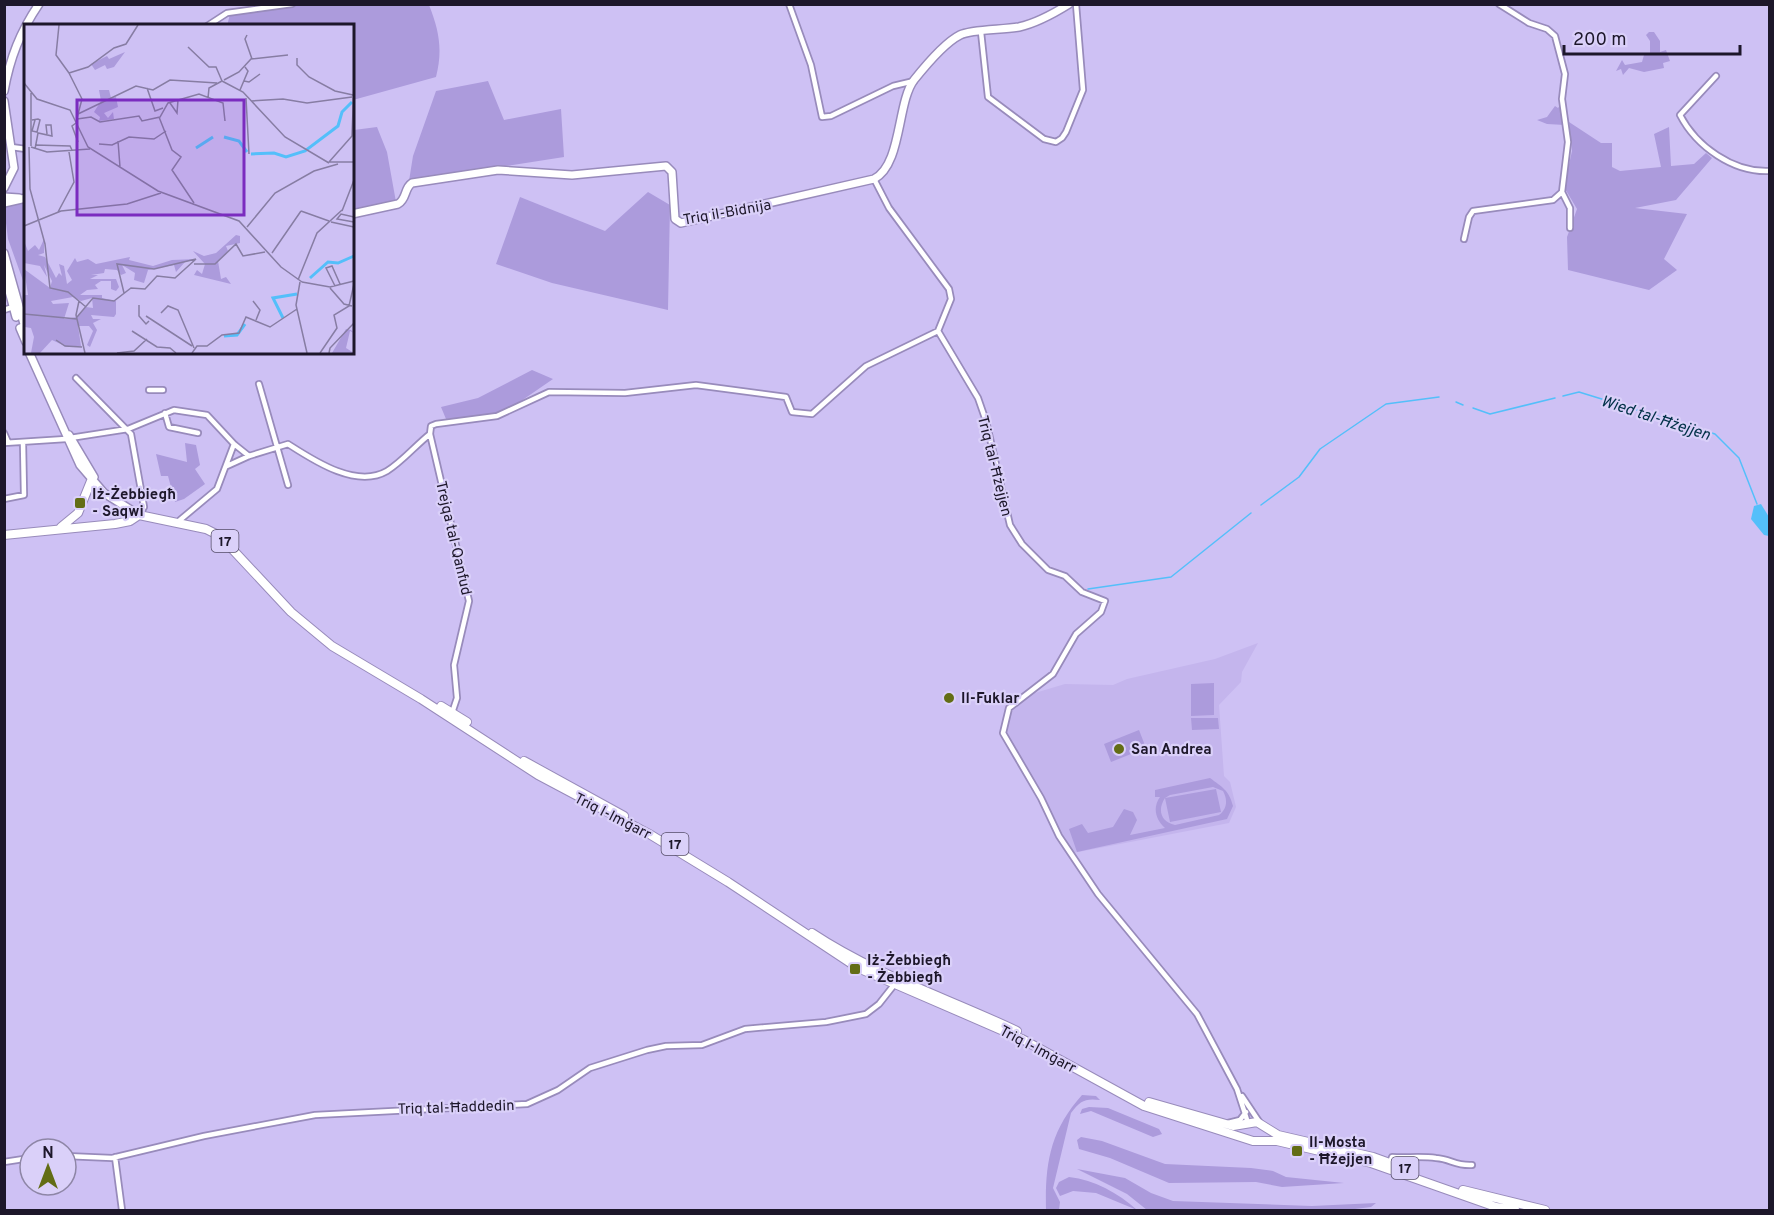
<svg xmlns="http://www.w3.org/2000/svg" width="1774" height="1215" font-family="Overpass,sans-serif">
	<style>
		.built { fill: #c4b5ed }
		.green { fill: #ac9bdc; fill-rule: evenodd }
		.water { fill: #54bffa }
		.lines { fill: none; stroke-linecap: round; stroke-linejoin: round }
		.stream { stroke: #54bffa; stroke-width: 1.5 }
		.street-casing { stroke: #988bbb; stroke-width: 8 }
		.secondary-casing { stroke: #988bbb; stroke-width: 10 }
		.primary-casing { stroke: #988bbb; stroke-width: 10 }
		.street { stroke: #fff; stroke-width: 4.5 }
		.secondary { stroke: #fff; stroke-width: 7 }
		.primary { stroke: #fff; stroke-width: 8 }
		.poi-dot { fill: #636d15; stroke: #dad0f9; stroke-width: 2 }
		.labels { text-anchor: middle; stroke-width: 4.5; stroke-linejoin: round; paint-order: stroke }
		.shield { fill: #dad0f9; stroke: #564e68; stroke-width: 1.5 }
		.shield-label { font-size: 14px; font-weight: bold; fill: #1d172a }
		.street-label { font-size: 15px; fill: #1d172a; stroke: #dad0f9 }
		.poi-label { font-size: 15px; font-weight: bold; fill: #1d172a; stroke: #dad0f9; text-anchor: start }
		.water-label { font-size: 16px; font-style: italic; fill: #003047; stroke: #dad0f9 }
		.inset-river { fill: none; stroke: #54bffa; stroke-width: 3 }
		.inset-road { fill: none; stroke: #877da3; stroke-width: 1.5 }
		.view { fill: #7b2cbf; fill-opacity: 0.15; stroke: #7b2cbf; stroke-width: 3 }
		.inset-edge { fill: none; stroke: #1d172a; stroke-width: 3 }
	</style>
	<rect width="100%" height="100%" fill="#cec1f4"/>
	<path class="built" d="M1258,643l-16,29 -1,10 -22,23 5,71 6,6 6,25 -7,16 -156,30 -68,-124 7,-18 16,-16 37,-11 48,1 14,-6 88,-20z"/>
	<path class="green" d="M297,5h132c10,25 14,45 7,72l-83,23 -1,-74h-125l3,-12z
		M1649,32h5l6,9v11l6,-2 4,11 -7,2 1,5 -20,4 -15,-4 -6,7 -2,-6 -5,2 6,-11 3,5 17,-3 2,-7 6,-1v-13l-4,-6z
		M488,81l16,39 57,-11 3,48 -155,24 4,-25 23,-65z
		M1561,104l4,21 -18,-1 -10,-4 10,-3 8,-11 3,2z
		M1569,122l32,21h11v24l8,4 41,-4 -7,-33 15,-7 2,39 23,-2 12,-11 6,5 -36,42 -41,8 52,6 -23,45 13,11 -28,20 -81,-20 -1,-33 10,-28 -13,-22 8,-36z
		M377,127l10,25 9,50 -43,8 1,-80z
		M648,192l22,13 -2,105 -116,-27 -56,-19 24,-67 85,34z
		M25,201v85l-17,-47 -4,-32z
		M532,370l21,9 -51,35 -56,5 -5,-12 37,-9z
		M185,443l11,2 4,20 -5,4 10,15 -21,15 -9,3 -7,-26h-7l-5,-22 31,8z
		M1214,683v32l-23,1v-32z
		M1191,718h27l1,11 -27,1z
		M1139,730l7,18 -35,14 -7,-18z
		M1210,778c12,9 19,12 23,28l-6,13 -150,33 -8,-23 13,-5 6,9 25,-6 11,-18 9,3 4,8 -7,15 35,-7c-9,-8 -13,-20 -5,-31h-5v-7zM1213,787l10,4c5,9 4,18 -4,24l-44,10c-14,-3 -18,-15 -10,-27l5,24 51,-10 -5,-23 -51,9 5,-3z
		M1082,1095l14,1 4,4c-15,-2 -20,1 -29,13l-18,75 7,14 -1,8h-13c-1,-47 4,-79 36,-115z
		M1089,1107l19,1 51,21 3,5 -9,3 -62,-26 -11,3 2,-5z
		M1081,1137l21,4 63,23 86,4 22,3 13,6 58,6 -62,4 -26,-5 -87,1 -59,-25 -31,-9 -2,-9z
		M1077,1169l48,9 26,15 22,8 139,5 64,-3 -5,4 -24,3h-200l-20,-16z
		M1069,1177c26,3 49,16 68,33l-41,-17 -23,-2 -13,5 -4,-8 3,-6z"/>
	<path class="water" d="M1761,504l8,13v19l-5,-1 -13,-16 3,-13z"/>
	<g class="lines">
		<path class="stream" d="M1563,396l16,-4 136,42 24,24 18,46
			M1456,402l7,3
			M1473,408l17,6 65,-16
			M1261,505l38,-28 21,-28 66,-45 53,-7
			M1088,589l83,-12 80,-64"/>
		<defs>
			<path id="street" d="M789,4l22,61 11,52 9,-1 62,-30 21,-5
				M1499,4l30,19 18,6 8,7 10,38 -3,25 6,43 -6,50 8,16v20
				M207,26l20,-13 65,-9
				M981,32l7,65 56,42 12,3 6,-4 4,-6 17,-42 -7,-86
				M1716,76l-36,39c16,31 53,58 90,56
				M11,147l15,2
				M874,179l15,29 60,81 2,10 -13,32
				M1464,239l5,-22 4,-6 80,-11 9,-8
				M4,310l9,-3
				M938,331l40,67 8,23 24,104 12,19 26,26 17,6 17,16 23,9 -4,11 -25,22 -23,40 -44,34 -6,25 38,65 18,38 39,58 99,120 40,75 11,34
				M76,378l55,56 13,73 -4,7
				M259,384l29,101
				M149,390h14
				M165,413l4,14 29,6
				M4,433l4,9
				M430,434l1,-8 5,-2 61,-8 52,-24 76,1 71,-8 90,12 6,15 20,2 54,-48 72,-35
				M430,434l39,167 -15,64 3,33 -5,15
				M70,438l58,-9 46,-19 33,5 27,29 15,12
				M4,443l62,-4
				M227,466l22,-10 39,-12c25,16 68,45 99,27 15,-9 29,-26 43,-37
				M4,499l20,-4 -1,-53
				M180,520l37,-31 17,-45
				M1242,1096l18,27
				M1228,1123l12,-3 6,-8
				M66,1156l46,2 92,-22 111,-21 212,-11 31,-14 32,-22 57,-18 19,-4 36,-1 43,-16 81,-7 40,-8 13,-10 15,-19
				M115,1157l7,53
				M4,1162l26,-4
				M1390,1163l2,-6c14,1 29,-1 44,1 15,1 19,8 36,7"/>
			<path id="secondary" d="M4,91c6,-33 16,-59 35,-87
				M4,101l10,67 -10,20
				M4,197l15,1
				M4,203l22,-5
				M352,214l46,-10c9,-5 6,-16 14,-21l86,-13 74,5 94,-9 6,6 3,47 6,4 193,-44c28,-14 23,-77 40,-99 12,-15 30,-37 46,-45 12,-6 43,-5 59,-8 18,-4 34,-13 50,-23
				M4,253l22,78
				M5,276l11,41
				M20,328l6,14
				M29,352l51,113 24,28 35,22
				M69,435l25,42"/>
			<path id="primary" d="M61,527l17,-14 13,-32
				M4,535l111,-11 15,-3 9,-6 67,14 14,7 71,76 41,34 89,53 117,76 113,60 77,47 130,86 164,71 122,67 109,35h24l94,22 125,44 19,3
				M441,706l26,16
				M524,761l100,55
				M812,933c65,43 136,65 205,98
				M1149,1102l84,24 24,-4 21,13 95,22 36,13
				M1463,1190l82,20"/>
		</defs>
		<use href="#street" class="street-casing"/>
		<use href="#secondary" class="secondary-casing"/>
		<use href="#primary" class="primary-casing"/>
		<use href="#street" class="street"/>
		<use href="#secondary" class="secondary"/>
		<use href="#primary" class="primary"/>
	</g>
	<g class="poi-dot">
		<rect x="74" y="497" width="12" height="12" rx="3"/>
		<circle cx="949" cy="698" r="6"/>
		<circle cx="1119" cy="749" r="6"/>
		<rect x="849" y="963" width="12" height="12" rx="3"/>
		<rect x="1291" y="1145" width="12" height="12" rx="3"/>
	</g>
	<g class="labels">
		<g class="shield">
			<rect x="211.5" y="530" width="27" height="22" rx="4.5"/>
			<rect x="661.5" y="833" width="27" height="22" rx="4.5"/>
			<rect x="1391.5" y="1157" width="27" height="22" rx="4.5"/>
		</g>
		<g class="shield-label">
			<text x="225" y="546">17</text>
			<text x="675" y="849">17</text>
			<text x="1405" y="1173">17</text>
		</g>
		<g class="street-label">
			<text transform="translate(727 212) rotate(-10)" y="5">Triq il-Bidnija</text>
			<text transform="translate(995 466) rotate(76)" y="5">Triq tal-Ħżejjen</text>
			<text transform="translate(454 538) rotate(77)" y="5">Trejqa tal-Qanfud</text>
			<text transform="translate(613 816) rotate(27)" y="5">Triq l-Imġarr</text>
			<text transform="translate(1038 1049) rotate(28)" y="5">Triq l-Imġarr</text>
			<text transform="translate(456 1107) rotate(-2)" y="5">Triq tal-Ħaddedin</text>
		</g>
		<g class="poi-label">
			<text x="92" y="499">Iż-Żebbiegħ<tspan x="92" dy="17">- Saqwi</tspan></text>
			<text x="961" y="703">Il-Fuklar</text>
			<text x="1131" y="754">San Andrea</text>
			<text x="867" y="965">Iż-Żebbiegħ<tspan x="867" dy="17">- Żebbiegħ</tspan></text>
			<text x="1309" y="1147">Il-Mosta<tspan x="1309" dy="17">- Ħżejjen</tspan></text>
		</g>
		<g class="water-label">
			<text transform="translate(1656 417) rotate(18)" y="6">Wied tal-Ħżejjen</text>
		</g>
	</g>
	<g transform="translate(24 24)">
		<rect width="330" height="330" fill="#cec1f4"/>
		<path d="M101,28l-11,15 -7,2 -2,-4 -10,5 -4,-6 16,-8 2,3zM75,66h10l2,8 5,-1 2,10 -14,6 4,5 5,-6 1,7 -15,2 1,-4 -6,-5 7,-11zM212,211l4,1v7l-14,3 2,5 -10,10 3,18 5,-2 5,7 -37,-9 3,-5 5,4 3,-10 -12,-13 11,5 12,-3zM20,215v14l-6,2 7,2 11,21 3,-5 3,3 -3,-12 5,2 3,18 5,-4 -5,-9 8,-13 2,4 11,-3 8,5 34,-7 -1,3 24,6 19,-6 25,-1 -12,3 -9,10 -2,-7 -26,5 -4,13 -10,-3 1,-7 -13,-8 4,8 -5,2 -4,-5 -12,-1 -1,4 -13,2h7l-8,4h26l3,8 -3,4 -5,-2v-8h-10l-6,4 3,4 -11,1 -7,5h22v3l14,3v13l-2,3 -23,-2 2,4h8l-8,4 4,7 -7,17 -3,-2 6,-14 -4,-5h-11l3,20 -14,1 -15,-7 -12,13h-9l3,-16 -3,-9 -6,-1 -1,-32h4l-4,-26 26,19 2,-7 -8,-16 3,12 -7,-11 -16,-3v-22l4,10 7,-6 4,5zM49,273l8,4 11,-3 1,10 -7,-1 -9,10 -13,2 5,-16 -16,1 -2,-3zM322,305l5,1 3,3 -4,-2 -4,17 8,5h-22z" fill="#ac9bdc" fill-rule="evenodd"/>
		<path class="inset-river" d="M200,113l15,4 8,11M172,124l17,-11M227,130l23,-1 12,4 19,-6 33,-25 4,-14 10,-10M286,254l18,-16 10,1 16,-7M259,294l-10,-20 24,-4M200,312l13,-1 8,-11"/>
		<path class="inset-road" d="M35,1l-3,30 13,18M223,11l-2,4 7,20M164,23l21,20h7l6,14M273,34v7l12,12 26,14 18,4M45,49l19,-6 26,-19 12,-4 12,-19M45,49l13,26 -5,19M200,56l15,-8 12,-13 37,-4M198,57l21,11 42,45 44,26M220,57l5,1 11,-8M0,59l13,16 33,11 18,37 70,44 81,30 42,46 21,15M123,64l8,23 8,-3M216,66l8,-19 -3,-4M184,74l1,-10 13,-7M222,74l3,56M227,77l32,-2 24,4 45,-6M146,79l7,10 1,-13M54,90l58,-28 17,4 17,-10 47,3M135,93l13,33 9,7 -9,13 22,33M53,95l14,-2 9,5 39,-6 3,5 18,-4 8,-14 31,-9 24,9 2,18M8,96l6,-1 2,1 -3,12 -5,-1 3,-11M52,99l-4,3 6,16M94,117l2,26M75,120l13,1 17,-8 25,2 12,-8M11,121l35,1 2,4M7,122v-53M5,123l1,42 15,55 5,44 18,4 18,15M7,123l16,5 43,-3M11,125l3,-16 14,3 -1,-11h-5l1,9M305,138l23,-26 2,-53M305,138h25M277,187l28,10M318,187l12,-31M34,188l16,-30 -5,-30M330,193l-13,-3 -4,5 17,3M307,198l23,5M0,202l37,-15 66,-7 34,-11M223,203l28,-34 39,-22 24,-7M248,229l29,-42M170,240h21l21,-20 7,12 22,-4M274,256l19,-47 25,-23M276,258l-4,23 11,48M278,258l28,5 24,-6M311,262l-9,-18 6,-2 8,18M306,264l14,16 8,2M100,269l-7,-29 37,5 42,-10M55,277l-3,14 9,38M229,277l7,9 -4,10M115,281v11l7,8 3,-3M137,289l7,-7 10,4 16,38M0,290l53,5M122,292l46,30M53,293l16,-19 21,3 17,-13 14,1 12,-13 18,2 21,-19M108,307l25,16 13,1 6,5M32,316l9,6 17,1M93,329l17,-2 13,-12M168,329l5,-7h10l15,-11 17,-2 7,-16 24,10 27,-18M296,329l17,-25 -3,-13 15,-9 5,-22M305,329l1,-5 24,-25"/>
		<path class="view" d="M53,76h167v115h-167z"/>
		<rect width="330" height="330" class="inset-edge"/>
	</g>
	<rect width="1774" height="1215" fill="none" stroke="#1d172a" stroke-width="12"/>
	<g transform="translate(48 1167)"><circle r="28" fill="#dad0f9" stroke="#8e86a6" stroke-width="1.5"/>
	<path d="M0-4.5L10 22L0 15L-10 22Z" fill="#636d15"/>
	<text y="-9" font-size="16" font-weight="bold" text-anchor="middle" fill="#1d172a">N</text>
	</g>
	<path d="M1564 45v9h176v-9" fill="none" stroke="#1d172a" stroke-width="3"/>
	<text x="1573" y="45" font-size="18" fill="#1d172a" stroke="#dad0f9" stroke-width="4.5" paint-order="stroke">200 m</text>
</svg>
